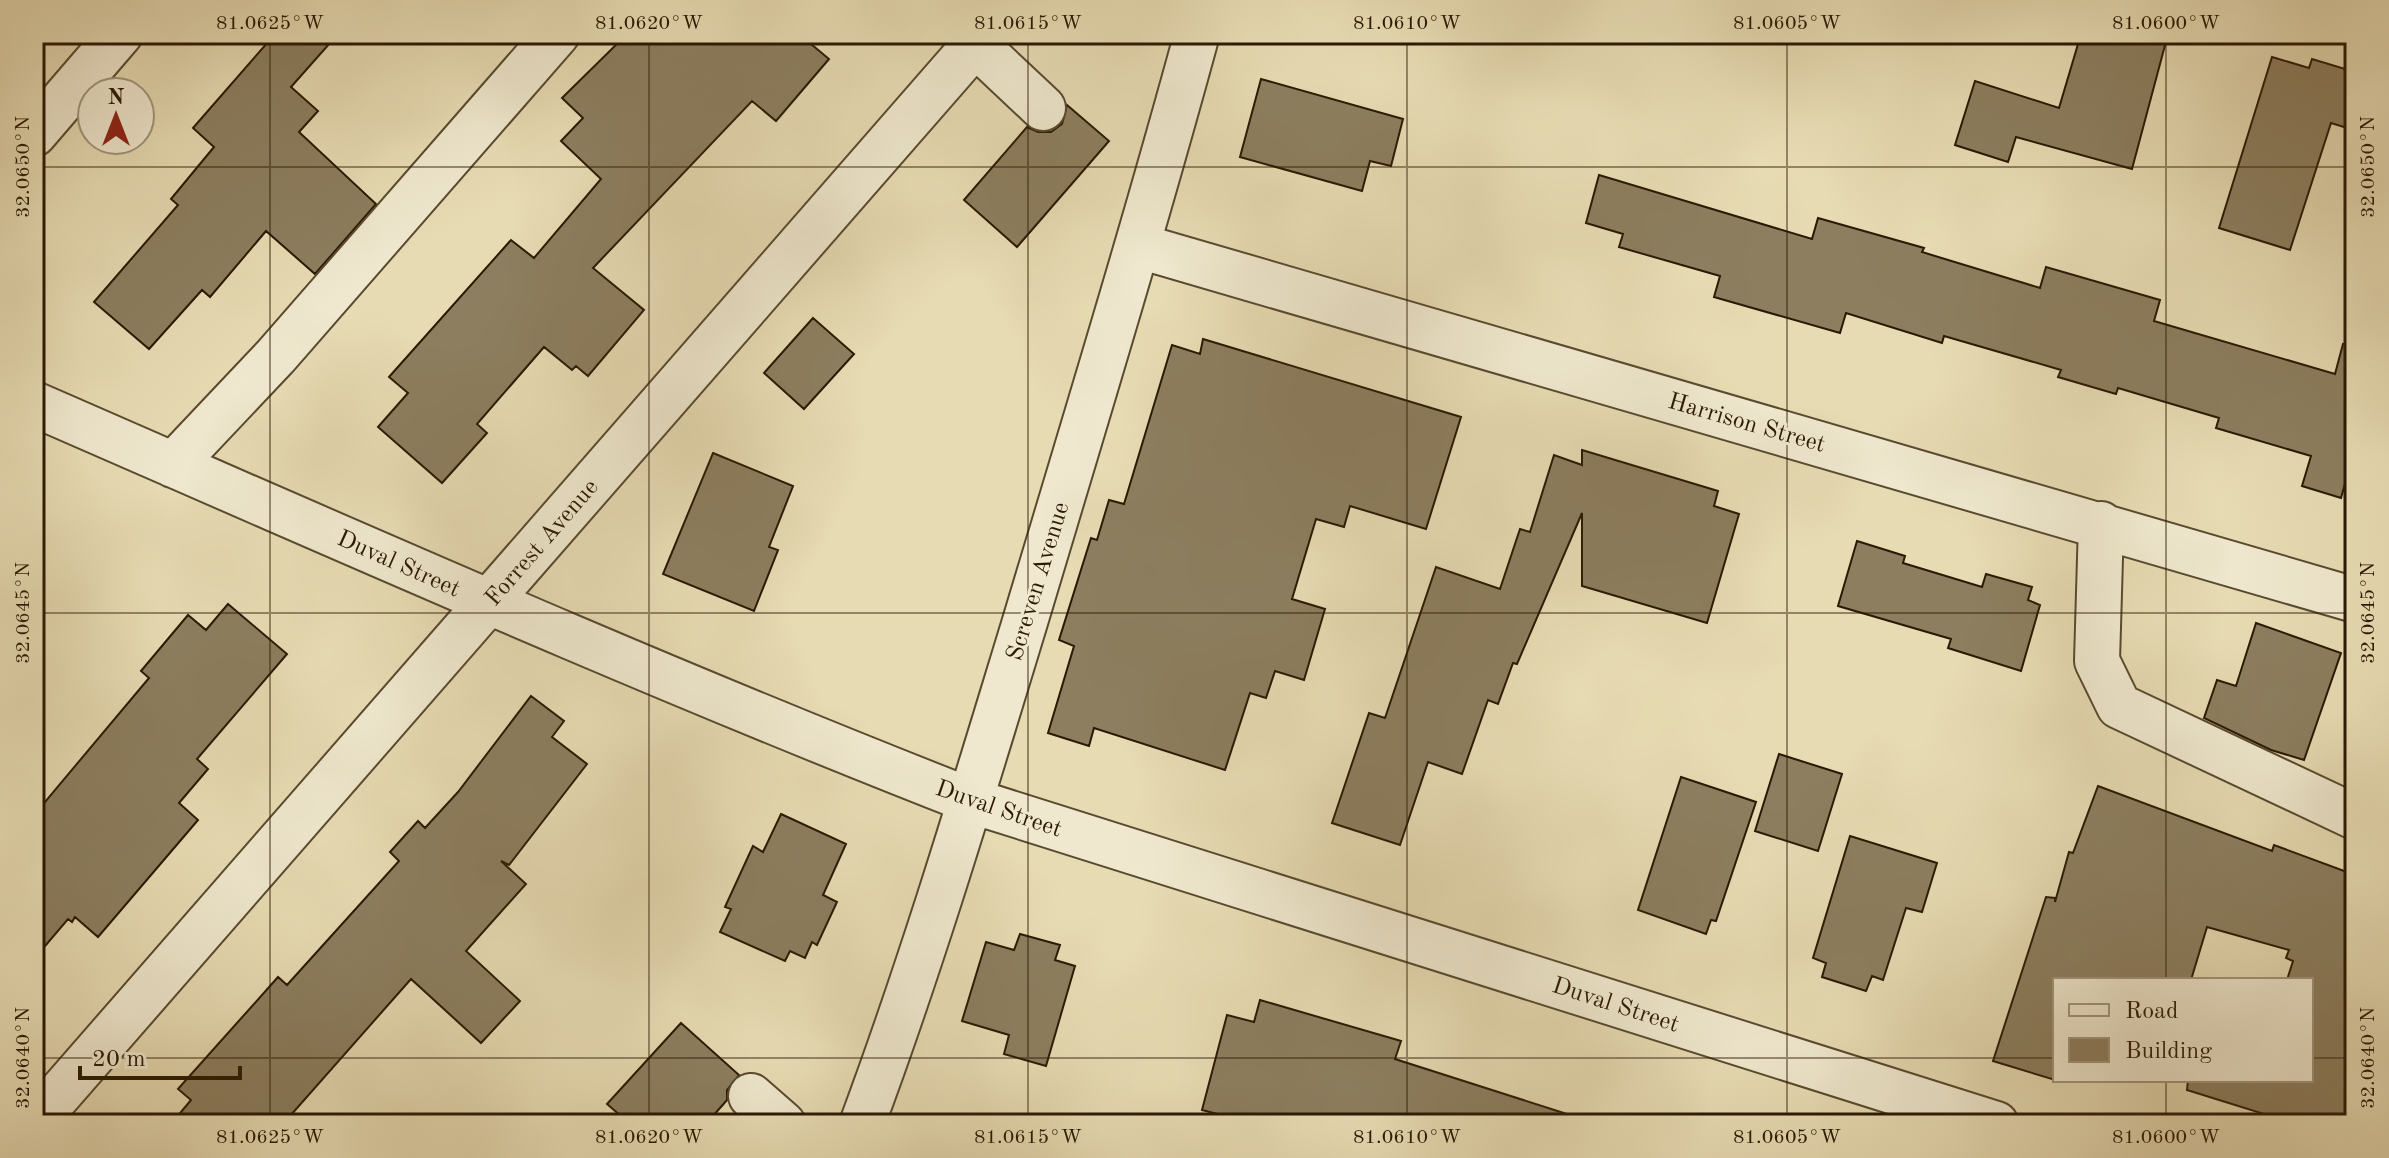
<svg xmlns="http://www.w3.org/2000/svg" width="2389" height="1158" font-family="'Old Standard TT',serif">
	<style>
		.building { fill: #8c7e5f; stroke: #2a1903; stroke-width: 2 }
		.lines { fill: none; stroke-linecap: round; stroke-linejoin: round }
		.minor-casing { stroke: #594a2f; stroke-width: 48 }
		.minor { stroke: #efe8ce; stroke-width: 44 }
		.ticks { fill: none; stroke: #2a1903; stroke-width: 2; stroke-opacity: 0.45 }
		.labels { text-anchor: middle; stroke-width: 6; stroke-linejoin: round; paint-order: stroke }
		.street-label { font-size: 24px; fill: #2a1903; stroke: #efe8ce }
		.neatline { fill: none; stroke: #2a1903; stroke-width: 3 }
		.ticks-label { font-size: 20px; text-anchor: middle; fill: #2a1903 }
	</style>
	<rect width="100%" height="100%" fill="#e7dbb3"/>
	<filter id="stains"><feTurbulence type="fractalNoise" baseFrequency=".0025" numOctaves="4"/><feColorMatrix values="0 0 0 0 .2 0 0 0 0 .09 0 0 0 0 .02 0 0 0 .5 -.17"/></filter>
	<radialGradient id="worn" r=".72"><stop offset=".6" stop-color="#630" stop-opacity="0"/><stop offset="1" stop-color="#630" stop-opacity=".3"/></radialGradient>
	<path class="building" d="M275,34h63l-47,53 27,24 -19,21 77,72 -61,70 -49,-43 -56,66 -8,-7 -53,59 -55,-47 84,-97 -7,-6 43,-52 -21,-19z
		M627,34h172l30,25 -53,62 -24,-20 -159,167 51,42 -56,66 -12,-10 -4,4 -28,-23 -67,77 10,9 -45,50 -64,-56 30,-34 -19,-16 122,-137 23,18 67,-79 -40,-38 22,-23 -21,-20z
		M2081,34h87l-36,135 -116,-32 -8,25 -53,-17 20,-64 84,27z
		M2272,57l37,11 3,-9 43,13v29l-8,27 -16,-5 -41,127 -71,-22z
		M1261,79l142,40 -12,47 -21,-5 -8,30 -122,-34z
		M1067,105l42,36 -92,106 -53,-47 63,-73 11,5h13l11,-8z
		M1599,175l213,64 6,-21 106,30 -2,4 118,36 6,-21 114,33 -6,21 181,53 8,-30 12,2v140l-10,-2 -4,14 -39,-12 9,-30 -95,-28 3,-10 -101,-30 -2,6 -58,-17 3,-7 -117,-34 -2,7 -96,-30 -6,20 -126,-36 6,-21 -101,-29 4,-13 -37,-11z
		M813,318l41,36 -50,55 -40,-36z
		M1203,339l258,78 -35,112 -76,-23 -6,21 -28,-8 -24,80 33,10 -21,71 -29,-9 -9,27 -16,-5 -25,77 -131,-42 -5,18 -41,-13 26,-87 -15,-6 32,-102 6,2 12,-40 15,4 48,-159 28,9z
		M1582,450l136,41 -4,15 25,8 -32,109 -125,-37v-73l-65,151 -4,-1 -15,41 -10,-4 -26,74 -34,-12 -28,83 -68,-22 37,-110 16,5 51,-151 64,22 20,-60 10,3 24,-77 28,10z
		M713,453l80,33 -24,61 9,3 -24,61 -91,-37z
		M1857,541l48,15 -2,7 79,24 4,-13 46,13 -4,13 12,5 -19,66 -73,-23 3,-9 -113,-33z
		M228,604l59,50 -90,105 11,10 -29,34 19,17 -100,117 -23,-20 -3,5 -4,-3 -34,40v-144l115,-137 -8,-7 47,-56 18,15z
		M2256,623l85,30 -37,107 -33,-10 -67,-32 13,-38 19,6z
		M531,696l33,25 -12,16 35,27 -78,101 -8,-4 25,23 -60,67 54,50 -39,42 -70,-64 -128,145h-112l20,-24 -13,-11 100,-112 9,8 112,-124 -9,-9 28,-31 7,7 33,-36z
		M1779,754l63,20 -24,77 -63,-20z
		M1681,777l75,25 -40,119 -5,-1 -5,14 -68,-24z
		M2098,786l174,65 2,-6 81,30v249h-59l-109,-34 1,-10h123v-100h-24l6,-19 -7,-3 3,-8 -82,-23 -16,53h-136v100l-62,-19 53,-164 9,1v4l14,-50 4,1z
		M781,814l65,30 -23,51 14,7 -20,43 -5,-3 -7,16 -15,-7 -5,10 -65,-29 11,-23 -6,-2 28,-61 10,6z
		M1850,836l87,27 -15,49 -16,-4 -23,72 -11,-4 -6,15 -44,-14 4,-14 -13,-5z
		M1020,934l40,11 -5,15 20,6 -29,100 -42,-12 5,-19 -47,-14 24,-79 28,8z
		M1260,1000l141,41 -6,18 175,56 -1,9h-313l-54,-14 25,-95 27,7z
		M681,1023l58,52 -12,15v10l-21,24h-76l-23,-20z"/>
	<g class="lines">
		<defs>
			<path id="minor" d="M975,44l68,64
				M34,134l86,-100
				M1139,246l1216,354
				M34,404c310,135 620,273 935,396l1027,324
				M173,465l103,-109 281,-322
				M2101,524l-4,137 22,45 236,111
				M751,1096l32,28
				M34,1123l950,-1089
				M862,1124c61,-164 111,-332 162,-499 59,-197 119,-393 173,-591"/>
		</defs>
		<use href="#minor" class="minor-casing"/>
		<use href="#minor" class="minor"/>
	</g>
	<path class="ticks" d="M270,34v1090M649,34v1090M1028,34v1090M1407,34v1090M1787,34v1090M2166,34v946M34,167h2321M34,613h2321M34,1058h2021M2311,1058h44M2166,1080v44"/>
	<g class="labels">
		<g class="street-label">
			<text transform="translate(1747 422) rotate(16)" y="8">Harrison Street</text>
			<text transform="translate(541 542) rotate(-49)" y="8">Forrest Avenue</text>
			<text transform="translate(399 563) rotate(24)" y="8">Duval Street</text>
			<text transform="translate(1037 581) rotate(-73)" y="8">Screven Avenue</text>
			<text transform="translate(999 808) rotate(19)" y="8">Duval Street</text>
			<text transform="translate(1616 1004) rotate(18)" y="8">Duval Street</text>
		</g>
	</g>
	<rect width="2389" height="1158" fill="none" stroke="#e7dbb3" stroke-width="88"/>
	<rect x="2053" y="978" width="260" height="104" fill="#efe8ce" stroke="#a0957d" stroke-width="2"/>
	<rect x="2069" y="1004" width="40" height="12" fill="#efe8ce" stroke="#a0957d" stroke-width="2"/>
	<text x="2125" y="1018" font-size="24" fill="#2a1903">Road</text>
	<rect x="2069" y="1038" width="40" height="24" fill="#8c7e5f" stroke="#a0957d" stroke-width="2"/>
	<text x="2125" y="1058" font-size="24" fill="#2a1903">Building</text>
	<g transform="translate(116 116)"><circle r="38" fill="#efe8ce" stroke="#a0957d" stroke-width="2"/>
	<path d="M0-6L14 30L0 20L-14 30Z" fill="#8f2418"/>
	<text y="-12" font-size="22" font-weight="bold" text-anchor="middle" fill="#2a1903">N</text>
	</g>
	<path d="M80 1066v12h160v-12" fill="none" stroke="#2a1903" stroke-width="4"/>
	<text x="92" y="1066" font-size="24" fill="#2a1903" stroke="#efe8ce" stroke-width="6" paint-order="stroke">20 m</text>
	<rect x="44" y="44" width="2301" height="1070" class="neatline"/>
	<g class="ticks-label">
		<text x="270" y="29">81.0625°W</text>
		<text x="649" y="29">81.0620°W</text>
		<text x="1028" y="29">81.0615°W</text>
		<text x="1407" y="29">81.0610°W</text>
		<text x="1787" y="29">81.0605°W</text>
		<text x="2166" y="29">81.0600°W</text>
		<text transform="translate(22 167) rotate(-90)" y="7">32.0650°N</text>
		<text transform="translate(2367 167) rotate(-90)" y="7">32.0650°N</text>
		<text transform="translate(22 613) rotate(-90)" y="7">32.0645°N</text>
		<text transform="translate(2367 613) rotate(-90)" y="7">32.0645°N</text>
		<text transform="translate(22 1058) rotate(-90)" y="7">32.0640°N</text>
		<text transform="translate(2367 1058) rotate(-90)" y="7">32.0640°N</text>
		<text x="270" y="1143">81.0625°W</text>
		<text x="649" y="1143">81.0620°W</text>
		<text x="1028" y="1143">81.0615°W</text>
		<text x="1407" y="1143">81.0610°W</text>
		<text x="1787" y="1143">81.0605°W</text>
		<text x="2166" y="1143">81.0600°W</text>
	</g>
	<rect width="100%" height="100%" filter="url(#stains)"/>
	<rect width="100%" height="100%" fill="url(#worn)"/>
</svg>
